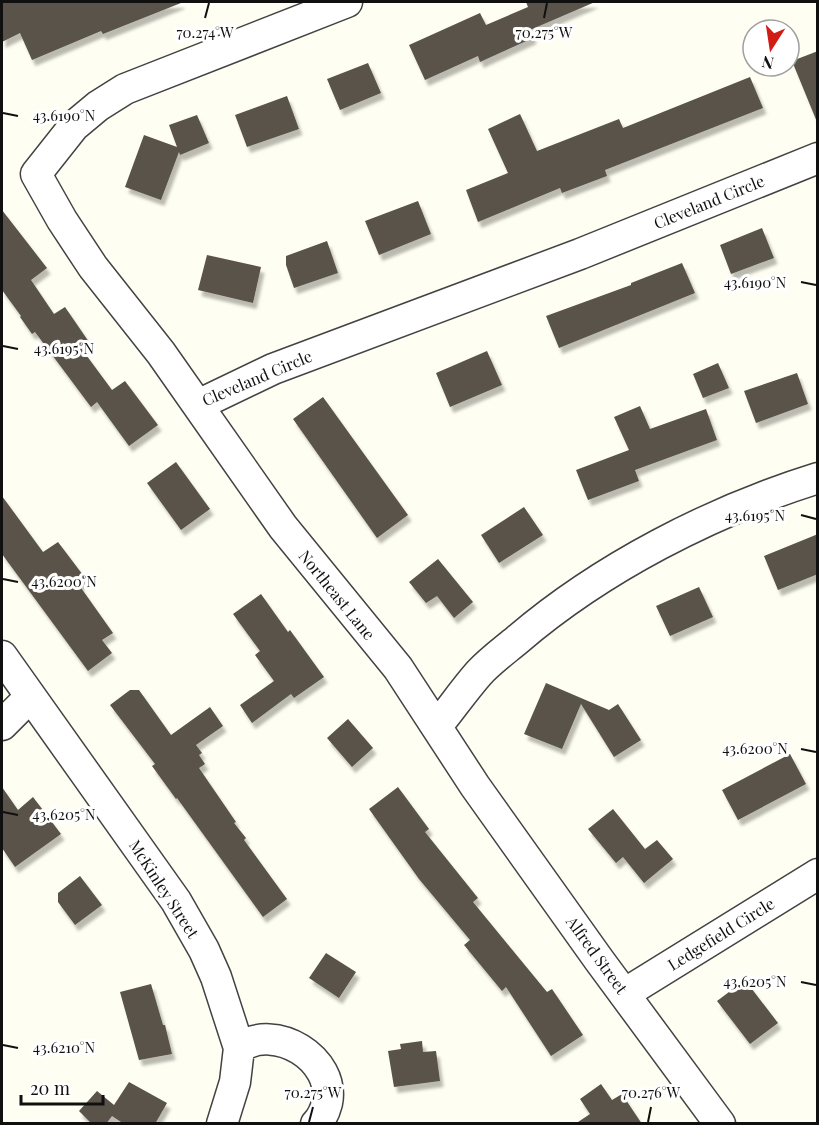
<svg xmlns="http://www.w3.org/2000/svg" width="819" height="1125" font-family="'Playfair Display',serif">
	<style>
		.building { fill: #5a524a; filter: url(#shadow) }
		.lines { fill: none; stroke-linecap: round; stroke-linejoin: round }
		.minor-casing { stroke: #434343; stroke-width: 33 }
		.minor { stroke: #fff; stroke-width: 30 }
		.ticks { fill: none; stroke: #101010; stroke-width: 2 }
		.labels { text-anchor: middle; stroke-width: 6; stroke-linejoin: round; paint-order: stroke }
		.street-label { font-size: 16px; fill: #101010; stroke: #fff }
		.ticks-label { font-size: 15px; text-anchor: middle; fill: #101010; stroke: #fff; stroke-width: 6; stroke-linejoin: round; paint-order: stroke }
	</style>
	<defs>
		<filter id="shadow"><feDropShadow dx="3.5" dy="6" stdDeviation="1.5" flood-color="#0004"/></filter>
	</defs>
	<rect width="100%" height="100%" fill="#fffef2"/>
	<path class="building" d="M2,2h179v1l-78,31 -2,-3 -69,29 -12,-27 -18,9z
		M526,2h69l-65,28 3,8 -53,24 -2,-6 -53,24 -16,-35 71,-32 6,12 42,-18z
		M818,51v71h-1l-25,-61z
		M368,63l13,30 -41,17 -13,-31z
		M750,77l13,31 -158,62 2,6 -45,17 -2,-5 -82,34 -12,-32 42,-17 -20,-44 32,-15 17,37 82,-32 4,9z
		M287,96l12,33 -52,18 -12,-32z
		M197,115l12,28 -29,12 -1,-3 -18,48 -36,-13 19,-52 33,12 -8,-22z
		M418,201l13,33 -52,21 -14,-34z
		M2,210l45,58 -16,12 23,34 11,-7 24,35 -8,6 31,42 13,-9 33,44 -29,21 -32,-44 -6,5 -56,-75 -3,2 -12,-17 1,-1 -19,-26z
		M762,228l12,30 -43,16 -11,-29z
		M327,241l11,32 -44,15 -8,-23v-9z
		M207,255l54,12 -8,36 -55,-13z
		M682,263l13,30 -136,55 -13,-32 85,-31v-2z
		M487,351l15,34 -52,22 -14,-34z
		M718,363l11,25 -26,10 -10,-24z
		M797,373l11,31 -52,19 -12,-32z
		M323,397l85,118 -31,23 -84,-119z
		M640,406l10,23 56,-20 11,31 -82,30 4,11 -51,19 -12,-30 53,-20 -15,-33z
		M176,462l34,47 -29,21 -34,-47z
		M2,496l41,56 15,-10 28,37 -7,6 34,48 -11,7 10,13 -24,18 -86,-117z
		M524,507l19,28 -44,28 -18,-28z
		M818,534v40l-40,16 -14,-34z
		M438,559l35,43 -19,16 -17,-22 -11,7 -17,-21z
		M699,587l14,30 -43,19 -14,-30z
		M261,594l27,38 2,-2 34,47 -30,21 -3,-4 -39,29 -12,-18 34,-24 -19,-26 5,-4 -27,-37z
		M546,683l63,27 9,-6 23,36 -27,17 -33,-53 -19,45 -38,-15z
		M130,690h9l32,45 39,-28 13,19 -27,19 6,8 -3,2 6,9 -6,4 37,54 -2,1 12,15 -2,2 43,59 -24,18 -86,-119 -1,1 -24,-33 3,-2 -45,-59z
		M348,719l25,29 -21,19 -25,-29z
		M790,754l16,30 -68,36 -16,-30z
		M2,787l16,23 15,-13 28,37 -46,33 -13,-19z
		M398,787l31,42 -4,3 53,66 -5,4 74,90 5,-3 31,46 -32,21 -45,-69 -4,4 -38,-46 6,-5 -51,-61 -50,-70z
		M613,809l32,40 12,-9 16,19 -29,24 -21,-26 -7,6 -28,-34z
		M80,876l22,29 -27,20 -17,-23v-9z
		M326,953l30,19 -17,26 -30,-20z
		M745,980l33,43 -28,21 -33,-43z
		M151,984l12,41h2l7,29 -33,6 -19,-68z
		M422,1041l1,11 13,-1 4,30 -46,6 -6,-36 13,-2 -1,-5z
		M129,1082l38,21 -12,21h-31l-12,-8 -6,8h-14l-13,-13 18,-20 17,14z
		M601,1084l11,16 10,-6 20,30h-67l15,-10 -10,-15z"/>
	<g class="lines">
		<defs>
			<path id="minor" d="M347,2l-222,87 -27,17 -24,20 -38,48 26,46 31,47 68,86 122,174 115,141 77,118 124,174 121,164
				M198,405l75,-36 307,-115 238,-96
				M2,656l174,245 28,49 12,27 23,71 -4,34 -13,42
				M2,725l28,-28
				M437,726c14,-17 27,-36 42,-53 11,-12 26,-23 38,-33 84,-72 195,-129 301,-162
				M624,994l194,-120
				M239,1048c36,-26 97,11 88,55 -2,8 -5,15 -11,21"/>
		</defs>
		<use href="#minor" class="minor-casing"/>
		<use href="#minor" class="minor"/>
	</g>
	<path class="ticks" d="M205,18l4,-15M544,18l3,-15M3,113l15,3M801,282l15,3M3,346l15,3M801,515l15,4M3,579l15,3M801,749l15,3M3,812l15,3M801,982l15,3M3,1045l15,3M309,1122l4,-15M648,1122l3,-15"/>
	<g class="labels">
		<g class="street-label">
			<text transform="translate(709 202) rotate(-22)" y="6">Cleveland Circle</text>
			<text transform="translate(257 378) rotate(-23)" y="6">Cleveland Circle</text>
			<text transform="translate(337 595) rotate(51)" y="6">Northeast Lane</text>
			<text transform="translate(164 889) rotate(57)" y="6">McKinley Street</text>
			<text transform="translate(721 934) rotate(-32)" y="6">Ledgefield Circle</text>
			<text transform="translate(597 955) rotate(54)" y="6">Alfred Street</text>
		</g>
	</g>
	<g class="ticks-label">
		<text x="205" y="38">70.274°W</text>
		<text x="544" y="38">70.275°W</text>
		<text x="64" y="121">43.6190°N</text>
		<text x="755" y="288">43.6190°N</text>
		<text x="64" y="354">43.6195°N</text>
		<text x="755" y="521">43.6195°N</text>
		<text x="64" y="587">43.6200°N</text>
		<text x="755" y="754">43.6200°N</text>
		<text x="64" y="820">43.6205°N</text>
		<text x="755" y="987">43.6205°N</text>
		<text x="64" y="1053">43.6210°N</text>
		<text x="313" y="1098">70.275°W</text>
		<text x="651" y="1098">70.276°W</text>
	</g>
	<rect width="819" height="1125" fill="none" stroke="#101010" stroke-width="6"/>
	<g transform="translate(771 48) rotate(192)"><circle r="28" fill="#ffffff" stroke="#9f9f9f" stroke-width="1.5"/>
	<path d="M0-4.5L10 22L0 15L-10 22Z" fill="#d11c16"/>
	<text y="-9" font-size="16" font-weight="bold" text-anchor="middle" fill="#101010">N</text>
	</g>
	<path d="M21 1095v9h82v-9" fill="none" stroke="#101010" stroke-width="3"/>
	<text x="30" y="1095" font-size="18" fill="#101010" stroke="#ffffff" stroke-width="4.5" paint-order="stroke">20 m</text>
</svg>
